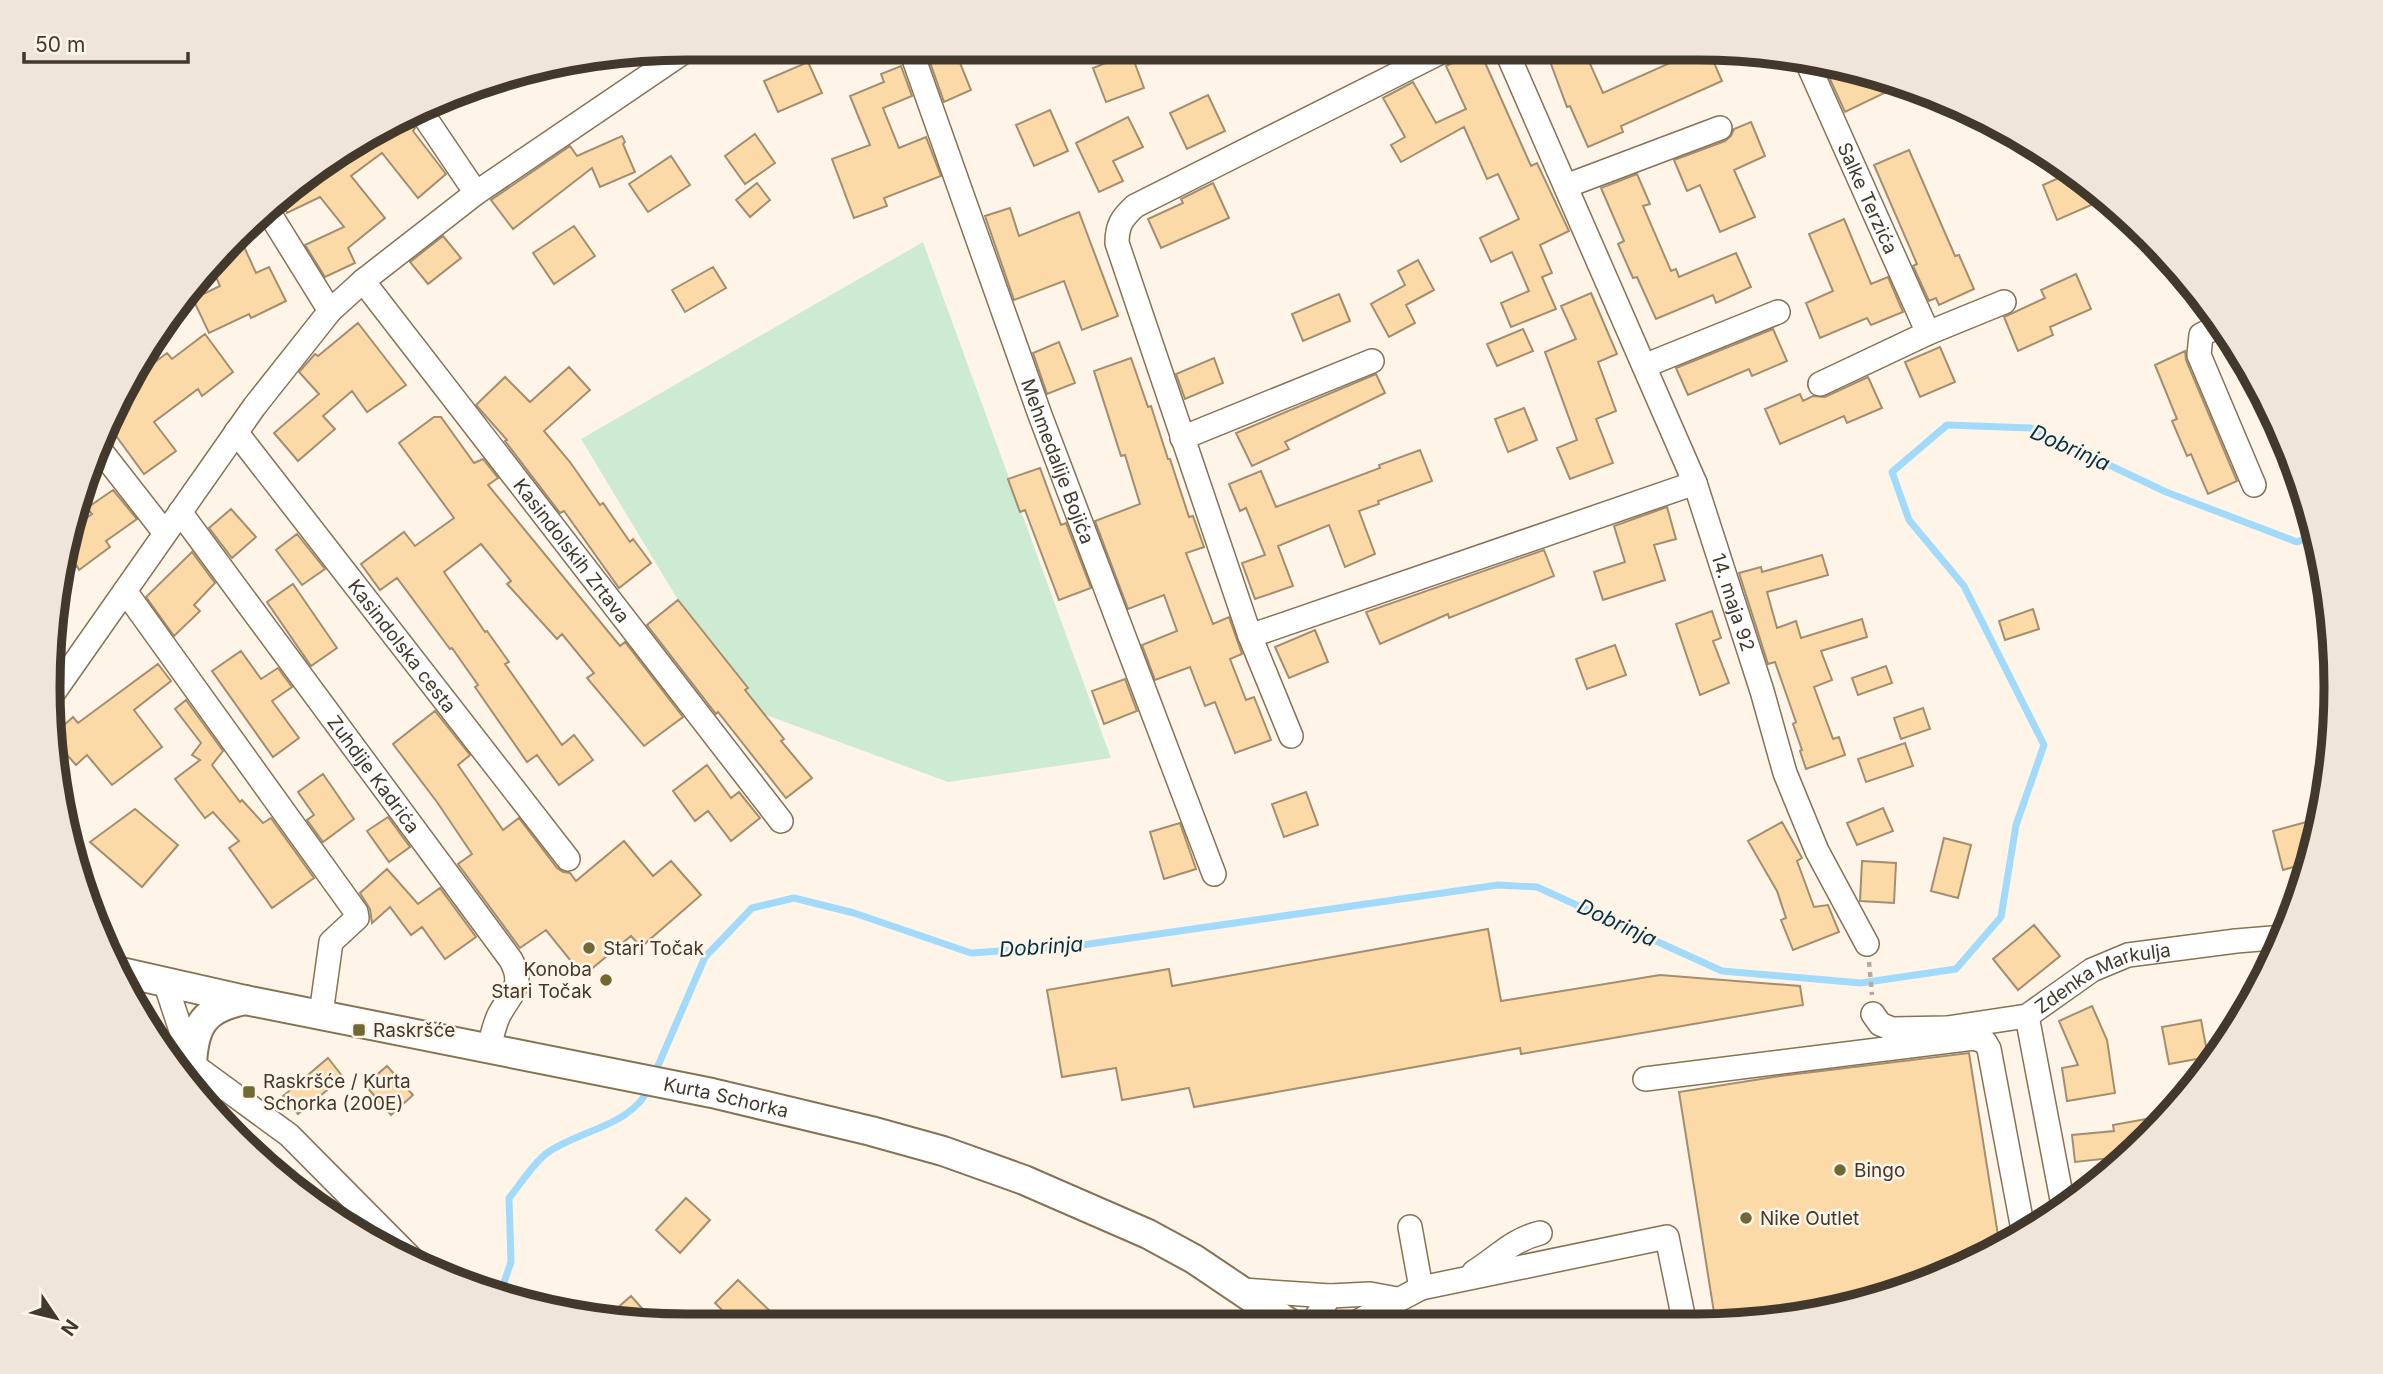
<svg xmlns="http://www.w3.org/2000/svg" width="2383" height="1374" font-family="Inter,sans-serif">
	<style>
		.green { fill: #cdebd3 }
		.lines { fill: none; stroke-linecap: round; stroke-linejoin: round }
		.stream { stroke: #a2dafc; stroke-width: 7 }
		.building { fill: #fcdaa8; stroke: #a38e70; stroke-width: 2 }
		.minor-casing { stroke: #867255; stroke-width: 26 }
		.major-casing { stroke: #867255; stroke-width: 32 }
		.path { stroke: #b3aa9d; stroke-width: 4.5; stroke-dasharray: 5 5; stroke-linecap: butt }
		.minor { stroke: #fff; stroke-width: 23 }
		.major { stroke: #fff; stroke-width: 28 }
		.poi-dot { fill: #716834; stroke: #fef5e8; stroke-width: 2.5 }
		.labels { text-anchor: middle; stroke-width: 5; stroke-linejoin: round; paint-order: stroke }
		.street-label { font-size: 19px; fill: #42392c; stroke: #fef5e8 }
		.poi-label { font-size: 19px; fill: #42392c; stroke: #fef5e8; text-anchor: start }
		.water-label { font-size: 21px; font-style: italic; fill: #013047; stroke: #fef5e8 }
		.rim { fill: none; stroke: #42392c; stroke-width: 9 }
	</style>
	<rect width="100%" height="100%" fill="#fef5e8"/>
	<path class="green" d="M923,242l188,516 -163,24 -206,-76 -161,-267z"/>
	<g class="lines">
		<path class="stream" d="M654,1075l51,-118 47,-49 42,-10 60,15 117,40 104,-7 423,-61 39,2 185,84 139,12 95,-14 45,-52 15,-92 28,-80 -80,-159 -55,-66 -17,-48 55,-47 84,3 135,64 131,50 18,-7
			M500,1294l11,-32 -2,-64c11,-13 25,-36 38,-45 32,-23 86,-27 103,-67"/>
	</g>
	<path class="building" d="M925,48h29l17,42 -27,12z
		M1545,48h38l20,45 98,-44h7l14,32 -101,45 2,6 -35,15 -18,-41 -3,1z
		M1479,49l52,117 6,-3 32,68 -29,14 12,28 -10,4 14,32 -45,18 -10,-24 28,-12 -17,-39 -21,10 -11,-24 39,-19 -21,-45 -11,5 -23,-52 -63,35 -10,-17 14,-8 -22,-39 30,-16 23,41 30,-14 -20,-43z
		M1131,53l13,35 -38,14 -13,-34z
		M808,62l14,31 -44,19 -14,-31z
		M901,66l11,30 -29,12 16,40 27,-11 15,39 -57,22 3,8 -33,12 -22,-59 38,-14 -20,-49 34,-14 -3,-8z
		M1824,66l77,15 4,2 -60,29z
		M1208,95l17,36 -38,18 -17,-36z
		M1050,110l18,41 -34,15 -18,-41z
		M1128,117l15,30 -30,14 10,20 -24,11 -23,-49z
		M410,119l5,9 -2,3 33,43 -28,24 -36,-45 -31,23 34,42 -37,30 7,15 -30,14 -20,-32 39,-18 -24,-30 -33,16 -7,-15 18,-19z
		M1751,122l14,34 -31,14 21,47 -35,15 -20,-47 -13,6 -13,-31 51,-19 6,-5 3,-7z
		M755,134l20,29 -30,21 -20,-28z
		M622,136l3,6 -2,2 12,28 -35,15 -8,-19 -79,61 -22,-29 79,-54 7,10z
		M1909,150l46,106 4,-1 15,34 -35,16 -3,-7 -7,3 -16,-35 4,-2 -43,-99z
		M671,156l19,29 -42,27 -19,-28z
		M2072,172l33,27 -48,21 -14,-35z
		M1637,174l13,30 -7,2 28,65 5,-2 3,8 57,-24 15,34 -35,16 -3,-8 -57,24 -19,-42 -4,1 -15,-34 6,-3 -23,-53z
		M757,183l13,17 -20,17 -14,-17z
		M1213,183l16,35 -68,30 -13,-29 35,-16 -2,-4z
		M1010,208l9,28 60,-24 39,104 -36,14 -18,-49 -50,19 -29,-84z
		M1844,219l27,65 17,-7 15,35 -32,13 -4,-7 -47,20 -14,-35 27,-12 -24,-57z
		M574,226l21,30 -41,28 -21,-31z
		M443,236l18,22 -33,26 -18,-22z
		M241,240l15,33 13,-6 17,34 -35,17 -2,-4 -40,19 -16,-34 27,-13 -7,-16z
		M1418,260l16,30 -28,15 9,18 -26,14 -18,-33 34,-19 -7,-14z
		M713,267l13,21 -41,24 -13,-22z
		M2076,274l15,35 -41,18 3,8 -35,16 -14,-34 41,-19 -4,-8z
		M1591,293l26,61 -19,8 18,49 -20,8 17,44 -43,16 -13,-31 20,-8 -32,-88 31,-13 -15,-33z
		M1339,294l11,27 -47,20 -11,-27z
		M358,323l48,62 -39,27 -15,-21 -29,25 12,13 -37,32 -24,-28 45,-39 -20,-22 16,-18 3,2z
		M1523,329l10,22 -36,15 -10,-22z
		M1773,329l14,32 -35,15 -3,-7 -61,26 -12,-27z
		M205,334l28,38 -31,24 -4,-7 -44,33 22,29 -32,23 -33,-45 23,-51 33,-25 5,6z
		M1059,342l16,41 -28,11 -14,-41z
		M1940,347l15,35 -35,15 -15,-35z
		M2185,351l1,9 51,121 -29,13 -17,-40 -4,2 -15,-35 5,-2 -22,-54z
		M1131,358l17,49 3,-1 17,53h2l19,58 4,-1 11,31 -18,6 27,71 16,-7 13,37 -12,5 16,41 8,-3 17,43 -36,13 -20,-51 -10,4 -15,-39 -35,13 -13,-35 35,-14 -13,-36 -36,14 -33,-88 45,-17 -15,-49 -4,1 -27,-85z
		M1214,358l9,25 -38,16 -9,-25z
		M569,367l21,23 -46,41 26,31 30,43 3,-2 27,39 3,-3 18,24 -32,25 -55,-77 -4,2 -55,-72 2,-1 -31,-35 29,-28 25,25z
		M1376,374l9,19 -100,49 4,7 -37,17 -16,-33z
		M1868,377l14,31 -35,15 -3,-7 -64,28 -15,-35 35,-15 3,7 10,-5 12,1z
		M1524,408l13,32 -29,12 -13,-33z
		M434,417h7l33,46 9,-4 15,19 -10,7 132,161 5,-4 58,75 -39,29 -57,-68 7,-5 -32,-39 -5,5 -50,-55 4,-3 -30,-37 -37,28 41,60 2,-1 22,31 -4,2 57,81 12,-10 19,25 -34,25 -22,-30 -10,7 -52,-75 3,-2 -26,-37 -2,1 -53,-71 -17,12 -19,-26 43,-32 11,14 39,-28 -55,-75z
		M1420,450l12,31 -54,20 1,3 -20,7 16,43 -30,13 -16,-42 -51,21 15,40 -38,13 -13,-36 23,-8 -19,-47 -6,3 -11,-27 32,-13 15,36 104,-39 -1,-3z
		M1040,468l21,57 5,-2 25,65 -32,12 -34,-90 -5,2 -12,-33z
		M113,490l24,29 -31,22 4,6 -31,23 -2,-4 -13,10 4,-45 24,-17 -5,-6z
		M1667,507l9,32 -22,6 11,35 -62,20 -9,-28 31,-10 -11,-36z
		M231,509l25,28 -24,21 -23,-30z
		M297,534l28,35 -23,16 -26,-35z
		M1544,550l10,26 -105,42 -1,-4 -68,30 -14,-32z
		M192,552l23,31 -21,22 6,6 -26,25 -28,-39z
		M1822,555l6,20 -61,17 10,36 19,-7 5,17 61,-19 5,18 -46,14 11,29 -18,7 19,52 6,-2 6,18 -39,14 -6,-18 2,-1 -9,-26 3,-2 -21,-60 -7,2 -29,-91 22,-6 1,5z
		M293,584l44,64 -26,18 -44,-64z
		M678,600l70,88 -3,2 39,49 -3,2 31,37 -26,20 -68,-86 -2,2 -69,-89z
		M2033,609l6,20 -34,11 -6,-19z
		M1712,611l9,27 -8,3 16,42 -29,12 -24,-71z
		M1315,630l13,32 -39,16 -14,-31z
		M1615,645l11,30 -39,14 -11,-30z
		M241,651l20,28 17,-11 14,19 -20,14 27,37 -26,19 -61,-86z
		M158,664l13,17 -37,29 28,37 -50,38 -25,-30 -11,10 -25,-28 22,-20 5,6z
		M1886,666l6,17 -34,12 -6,-17z
		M1125,679l12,32 -33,13 -12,-33z
		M186,700l37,51 -11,14 28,37 2,-2 21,23 8,-5 43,60 -42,30 -43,-60 10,-7 -26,-29 -8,6 -30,-39 25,-19 -8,-5 9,-12 -26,-34z
		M1923,708l7,21 -29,10 -7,-21z
		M435,711l35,44 -12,10 45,65 16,-12 38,50 6,4 7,1 6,8 48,-40 29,35 18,-15 30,34 -60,52 -10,-11 -48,40 -37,-46 -26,18 -62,-84 14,-10 -35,-52 -44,-58z
		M1905,743l8,23 -47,16 -8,-23z
		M707,765l24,33 8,-6 21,26 -29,23 -23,-30 -13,10 -22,-30z
		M323,774l31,45 -31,23 -16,-22 7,-5 -16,-23z
		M1306,792l12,33 -34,12 -12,-33z
		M1883,808l10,23 -36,14 -10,-22z
		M135,809l43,36 -36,42 -52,-45z
		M388,817l22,30 -21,15 -22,-31z
		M2310,821l5,19 -7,23 -25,7 -10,-39z
		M1782,822l20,36 -5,3 17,46 14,-2 11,27 -46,18 -12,-30 5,-2 -9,-27 -29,-50z
		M1180,823l16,46 -32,10 -14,-47z
		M1944,838l27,7 -13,53 -27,-7z
		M1862,861l34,2 -2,40 -34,-2z
		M387,869l31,35 22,-16 36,49 -31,22 -23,-32 -11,8 -21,-28 -18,16 -2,-14 -10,-16z
		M2034,925l26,31 -42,34 -25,-31z
		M1488,929l13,72 159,-26 140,11 3,19 -282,49 -1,-6 -326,59 -5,-19 -67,12 -6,-32 -54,9 -15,-87 122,-21 3,17z
		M2092,1006l15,34 8,53 -48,8 -5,-33 16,-3 -19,-44z
		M2201,1020l7,37 -39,7 -7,-37z
		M1969,1053l31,195 -99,45 -163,32h-22l-37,-233 101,-16z
		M328,1058l15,19 -45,37 -15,-18z
		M387,1066l26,29 -22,20 -26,-30z
		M2168,1115l-20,25 -13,10 -24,4 1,4 -37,4 -3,-27 42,-4 -1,-6z
		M686,1198l24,22 -30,33 -24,-23z
		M738,1280l36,35 -10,10h-27l-22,-22z
		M631,1296l26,29h-12l-39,-7z"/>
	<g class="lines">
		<defs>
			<g id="minor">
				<path id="s1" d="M910,48l130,367 174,459"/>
				<path id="s2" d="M1505,48l190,435 67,208 23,82 32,78 50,93"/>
				<path id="s3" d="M1807,62l121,271"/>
				<path d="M422,113l54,80"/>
				<path d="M1566,186l154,-58"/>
				<path d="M268,211l62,100"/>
				<path id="s4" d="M363,281l418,540"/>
				<path d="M2222,324l-21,11 -2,20 55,130"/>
				<path d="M1644,366l134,-54"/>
				<path d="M1820,384l108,-51 76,-31"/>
				<path id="s5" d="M236,432l332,427"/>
				<path d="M1182,438l190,-77"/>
				<path d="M101,451l64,82"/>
				<path id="s6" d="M180,512l331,448c14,27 0,32 -12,55 -5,10 -7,22 -10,32"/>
				<path d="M125,591l231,321 1,6 -26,24 -10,72"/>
				<path d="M1250,636l445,-153"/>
				<path d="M52,695l202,-288 76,-96 33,-30 113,-88 215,-146"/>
				<path d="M1291,736l-41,-100 -133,-393c0,-18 5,-25 18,-37l314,-158"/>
				<path d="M165,982l26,79"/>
				<path id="s7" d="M1873,1014l7,10 12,5 55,-1 80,-12 65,-46 36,-15 108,-14 48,-4"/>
				<path d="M2027,1016l36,189"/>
				<path d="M174,1058l18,6 97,71 123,124"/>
				<path d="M1645,1079l329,-41 11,4 4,7 35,186"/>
				<path d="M1410,1227l11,61"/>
				<path d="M1474,1272c24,-15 38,-32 66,-39"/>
				<path d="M1242,1290l88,6"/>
				<path d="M1311,1325l19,-29 40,-2 27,5"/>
				<path d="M1344,1325l13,-3 64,-34 246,-51 18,88"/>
			</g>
			<g id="major">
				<path id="s8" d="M121,972l124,28 467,93 159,38 72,20 81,29 124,54 46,25 98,66"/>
				<path d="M192,1064c2,-39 12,-56 53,-64"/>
			</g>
		</defs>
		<use href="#minor" class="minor-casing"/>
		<use href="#major" class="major-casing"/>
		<path class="path" d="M1869,962l3,33"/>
		<use href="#minor" class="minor"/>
		<use href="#major" class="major"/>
	</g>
	<g class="poi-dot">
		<circle cx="589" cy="948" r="7"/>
		<circle cx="606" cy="980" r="7"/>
		<rect x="352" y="1023" width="14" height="14" rx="3.5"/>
		<rect x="242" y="1085" width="14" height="14" rx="3.5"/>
		<circle cx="1840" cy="1170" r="7"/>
		<circle cx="1746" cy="1218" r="7"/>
	</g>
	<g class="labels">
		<g class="street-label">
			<text dy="7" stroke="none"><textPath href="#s3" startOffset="149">Salke Terzića</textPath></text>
			<text dy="7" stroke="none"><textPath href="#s1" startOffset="439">Mehmedalije Bojića</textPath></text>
			<text dy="7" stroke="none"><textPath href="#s4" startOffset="341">Kasindolskih Zrtava</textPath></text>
			<text dy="7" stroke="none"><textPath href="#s2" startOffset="600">14. maja 92</textPath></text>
			<text dy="7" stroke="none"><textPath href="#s5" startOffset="271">Kasindolska cesta</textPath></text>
			<text dy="7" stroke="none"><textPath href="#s6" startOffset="326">Zuhdije Kadrića</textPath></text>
			<text dy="7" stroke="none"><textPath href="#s7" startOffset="248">Zdenka Markulja</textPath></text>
			<text dy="7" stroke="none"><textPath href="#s8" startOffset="618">Kurta Schorka</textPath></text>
		</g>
		<g class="poi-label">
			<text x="603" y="955">Stari Točak</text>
			<text x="592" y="976" text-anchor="end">Konoba<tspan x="592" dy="22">Stari Točak</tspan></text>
			<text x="373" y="1037">Raskršće</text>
			<text x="263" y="1088">Raskršće / Kurta<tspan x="263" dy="22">Schorka (200E)</tspan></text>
			<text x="1854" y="1177">Bingo</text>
			<text x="1760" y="1225">Nike Outlet</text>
		</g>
		<g class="water-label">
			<text transform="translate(2070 448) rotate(24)" y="7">Dobrinja</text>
			<text transform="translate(1617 923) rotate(25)" y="7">Dobrinja</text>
			<text transform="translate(1041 947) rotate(-4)" y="7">Dobrinja</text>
		</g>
	</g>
	<path d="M0 0H2383V1374H0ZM687 60H1697A627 627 0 0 1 2324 687V687A627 627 0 0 1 1697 1314H687A627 627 0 0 1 60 687V687A627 627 0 0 1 687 60Z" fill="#efe6d9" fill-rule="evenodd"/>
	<path class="rim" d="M687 60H1697A627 627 0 0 1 2324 687V687A627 627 0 0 1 1697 1314H687A627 627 0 0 1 60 687V687A627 627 0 0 1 687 60Z"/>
	<g transform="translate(56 1318) rotate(125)" stroke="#fef5e8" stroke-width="5" paint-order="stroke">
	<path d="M0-5L12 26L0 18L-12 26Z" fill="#42392c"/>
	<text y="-10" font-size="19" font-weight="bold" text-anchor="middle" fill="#42392c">N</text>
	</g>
	<path d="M24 52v10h164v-10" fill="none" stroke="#42392c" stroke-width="3.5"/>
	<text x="35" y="52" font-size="21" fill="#42392c" stroke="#fef5e8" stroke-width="5" paint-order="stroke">50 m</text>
</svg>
